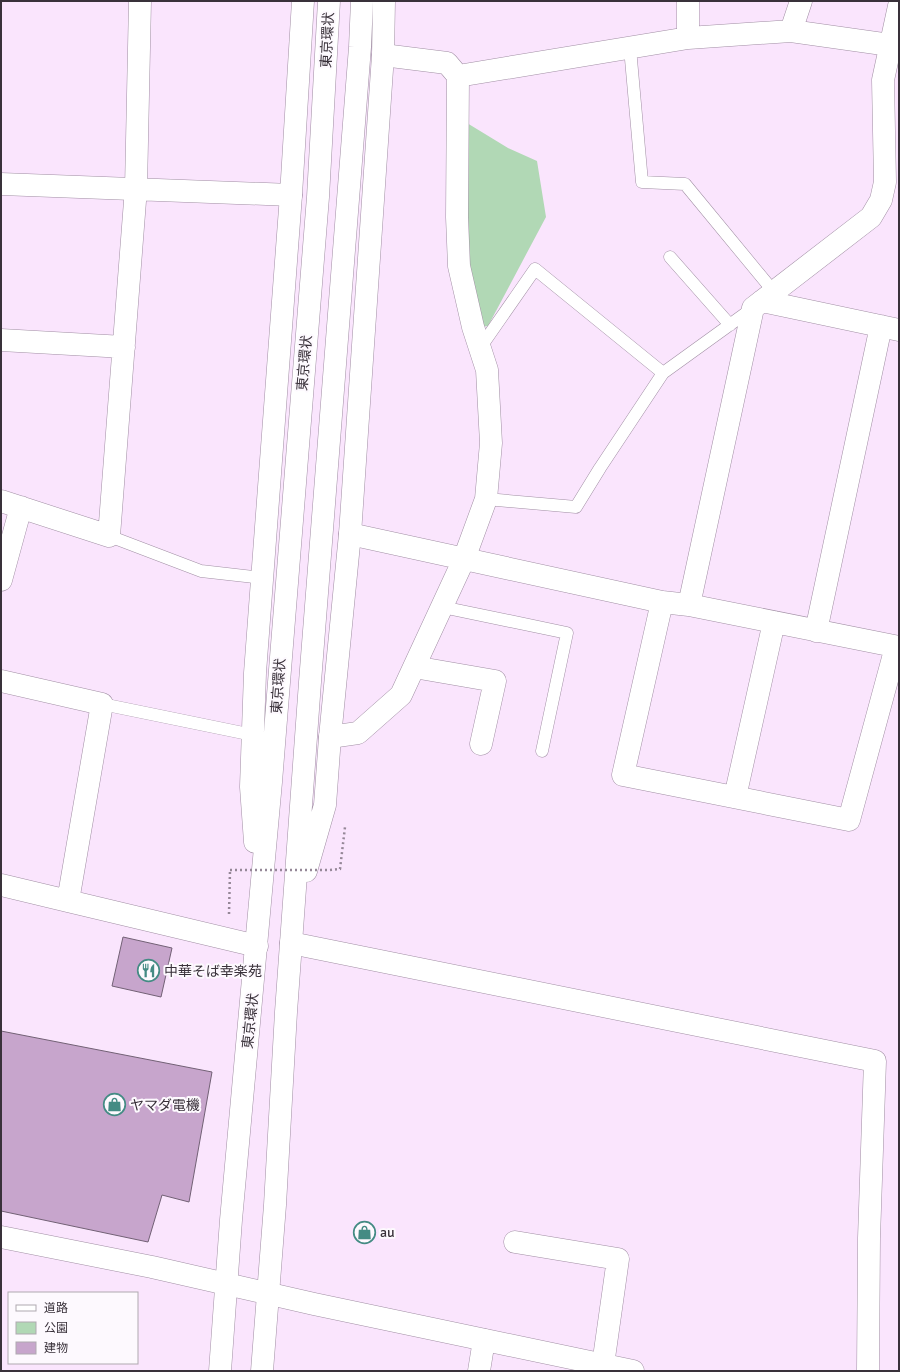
<svg xmlns="http://www.w3.org/2000/svg" width="900" height="1372" font-family="Signika,'Noto Sans JP',sans-serif">
	<style>
		.green { fill: #b1d8b5 }
		.building { fill: #c7a5cc; stroke: #726175 }
		.lines { fill: none; stroke-linecap: round; stroke-linejoin: round }
		.lane-casing { stroke: #a18fa4; stroke-width: 13 }
		.street-casing { stroke: #a18fa4; stroke-width: 23 }
		.secondary-casing { stroke: #a18fa4; stroke-width: 23 }
		.highway-casing { stroke: #a18fa4; stroke-width: 23 }
		.path { stroke: #958797; stroke-width: 2.5; stroke-dasharray: 2 3; stroke-linecap: butt }
		.lane { stroke: #fff; stroke-width: 12 }
		.street { stroke: #fff; stroke-width: 22 }
		.secondary { stroke: #fff; stroke-width: 22 }
		.highway { stroke: #fff; stroke-width: 22 }
		.path-bridge { stroke: #958797; stroke-width: 2.5; stroke-dasharray: 2 3; stroke-linecap: butt }
		.labels { text-anchor: middle; stroke-width: 4; stroke-linejoin: round; paint-order: stroke }
		.street-label { font-size: 14px; fill: #39313a; stroke: #fdf9fe }
		.poi-label { font-size: 14px; fill: #39313a; stroke: #fdf9fe; text-anchor: start }
	</style>
	<rect width="100%" height="100%" fill="#fae5fd"/>
	<path class="green" d="M467,123l41,25 29,13 9,56 -58,109 -6,1 -14,-72z"/>
	<path class="building" d="M123,937l49,11 -11,49 -49,-11z
		M1,1031l211,41 -23,130 -27,-7 -14,47 -147,-31z"/>
	<g class="lines">
		<defs>
			<path id="lane" d="M630,48l12,134 43,2 89,108
				M670,257l60,68
				M480,348l55,-79 128,104
				M486,499l90,8 24,-39 63,-95 90,-65
				M109,536l92,35 61,7
				M442,607l125,26 -25,118
				M102,704l151,31"/>
			<path id="street" d="M688,1v37
				M791,31l10,-30
				M383,55l64,8 11,13 230,-38 103,-7 99,14
				M1,184l290,11
				M762,301l137,29
				M1,340l123,7
				M1,501l108,35 27,-348 4,-187
				M350,534l312,68 27,3 210,42
				M1,580l20,-73
				M662,602l-39,173 226,45 47,-173
				M689,605l64,-297 118,-91 10,-17 4,-18 -2,-102 16,-74
				M816,631l65,-305
				M414,667l81,14 -14,63
				M1,681l101,23 -34,197 -67,-16
				M330,737l28,-4 43,-38 63,-136 22,-60 5,-56 -4,-73 -14,-43 -14,-61 -2,-49 1,-141
				M735,797l39,-175
				M68,901l189,45
				M291,943l584,118 -6,177 -1,133
				M515,1242l103,17 -15,106
				M479,1371l5,-31"/>
			<path id="secondary" d="M1,1237l151,30 162,37 319,67"/>
			<path id="highway" d="M255,842l-4,-55 4,-114 36,-478 12,-194
				M306,871l19,-66 5,-68 20,-203 33,-479 1,-54
				M220,1371l11,-151 40,-438 47,-585 11,-196
				M262,1371l13,-166 11,-193 24,-330 50,-635 2,-46"/>
		</defs>
		<use href="#lane" class="lane-casing"/>
		<use href="#street" class="street-casing"/>
		<use href="#secondary" class="secondary-casing"/>
		<use href="#highway" class="highway-casing"/>
		<path class="path" d="M330,870l10,-1 5,-42
			M229,914l1,-44"/>
		<use href="#lane" class="lane"/>
		<use href="#street" class="street"/>
		<use href="#secondary" class="secondary"/>
		<use href="#highway" class="highway"/>
		<path class="path-bridge" d="M230,870h99"/>
	</g>
	<defs>
		<symbol id="restaurant-ring" viewBox="-11 -11 22 22"><circle r="9.5" fill="#fdf9fe" stroke="#448b84" stroke-width="1.5"/><path d="M-5-6h1v4h1v-4h1v4h1v-4h1v5L-1.5 .5V6h-2V.5L-5-1ZM5-6V6H3V1.5H1.5Q1.5-4 5-6Z" fill="#448b84"/></symbol>
		<symbol id="shop-ring" viewBox="-11 -11 22 22"><circle r="9.5" fill="#fdf9fe" stroke="#448b84" stroke-width="1.5"/><path d="M-5-2.5h2.3a2.7 3.5 0 0 1 5.4 0H5L5.5 6h-11ZM-1.5-2.5h3a1.5 2.3 0 0 0-3 0Z" fill="#448b84"/></symbol>
	</defs>
	<g fill-rule="evenodd">
		<use href="#restaurant-ring" x="136" y="958" width="25" height="25"/>
		<use href="#shop-ring" x="102" y="1092" width="25" height="25"/>
		<use href="#shop-ring" x="352" y="1220" width="25" height="25"/>
	</g>
	<g class="labels">
		<g class="street-label">
			<text transform="translate(327 40) rotate(-87)" y="5">東京環状</text>
			<text transform="translate(304 363) rotate(-85)" y="5">東京環状</text>
			<text transform="translate(278 686) rotate(-86)" y="5">東京環状</text>
			<text transform="translate(250 1021) rotate(-84)" y="5">東京環状</text>
		</g>
		<g class="poi-label">
			<text x="164" y="976">中華そば幸楽苑</text>
			<text x="130" y="1110">ヤマダ電機</text>
			<text x="380" y="1237">au</text>
		</g>
	</g>
	<rect width="900" height="1372" fill="none" stroke="#39313a" stroke-width="4"/>
	<rect x="8" y="1292" width="130" height="72" fill="#fdf9fe" stroke="#afa9b0"/>
	<rect x="16" y="1305" width="20" height="6" fill="#ffffff" stroke="#afa9b0"/>
	<text x="44" y="1312" font-size="12" fill="#39313a">道路</text>
	<rect x="16" y="1322" width="20" height="12" fill="#b1d8b5" stroke="#afa9b0"/>
	<text x="44" y="1332" font-size="12" fill="#39313a">公園</text>
	<rect x="16" y="1342" width="20" height="12" fill="#c7a5cc" stroke="#afa9b0"/>
	<text x="44" y="1352" font-size="12" fill="#39313a">建物</text>
</svg>
